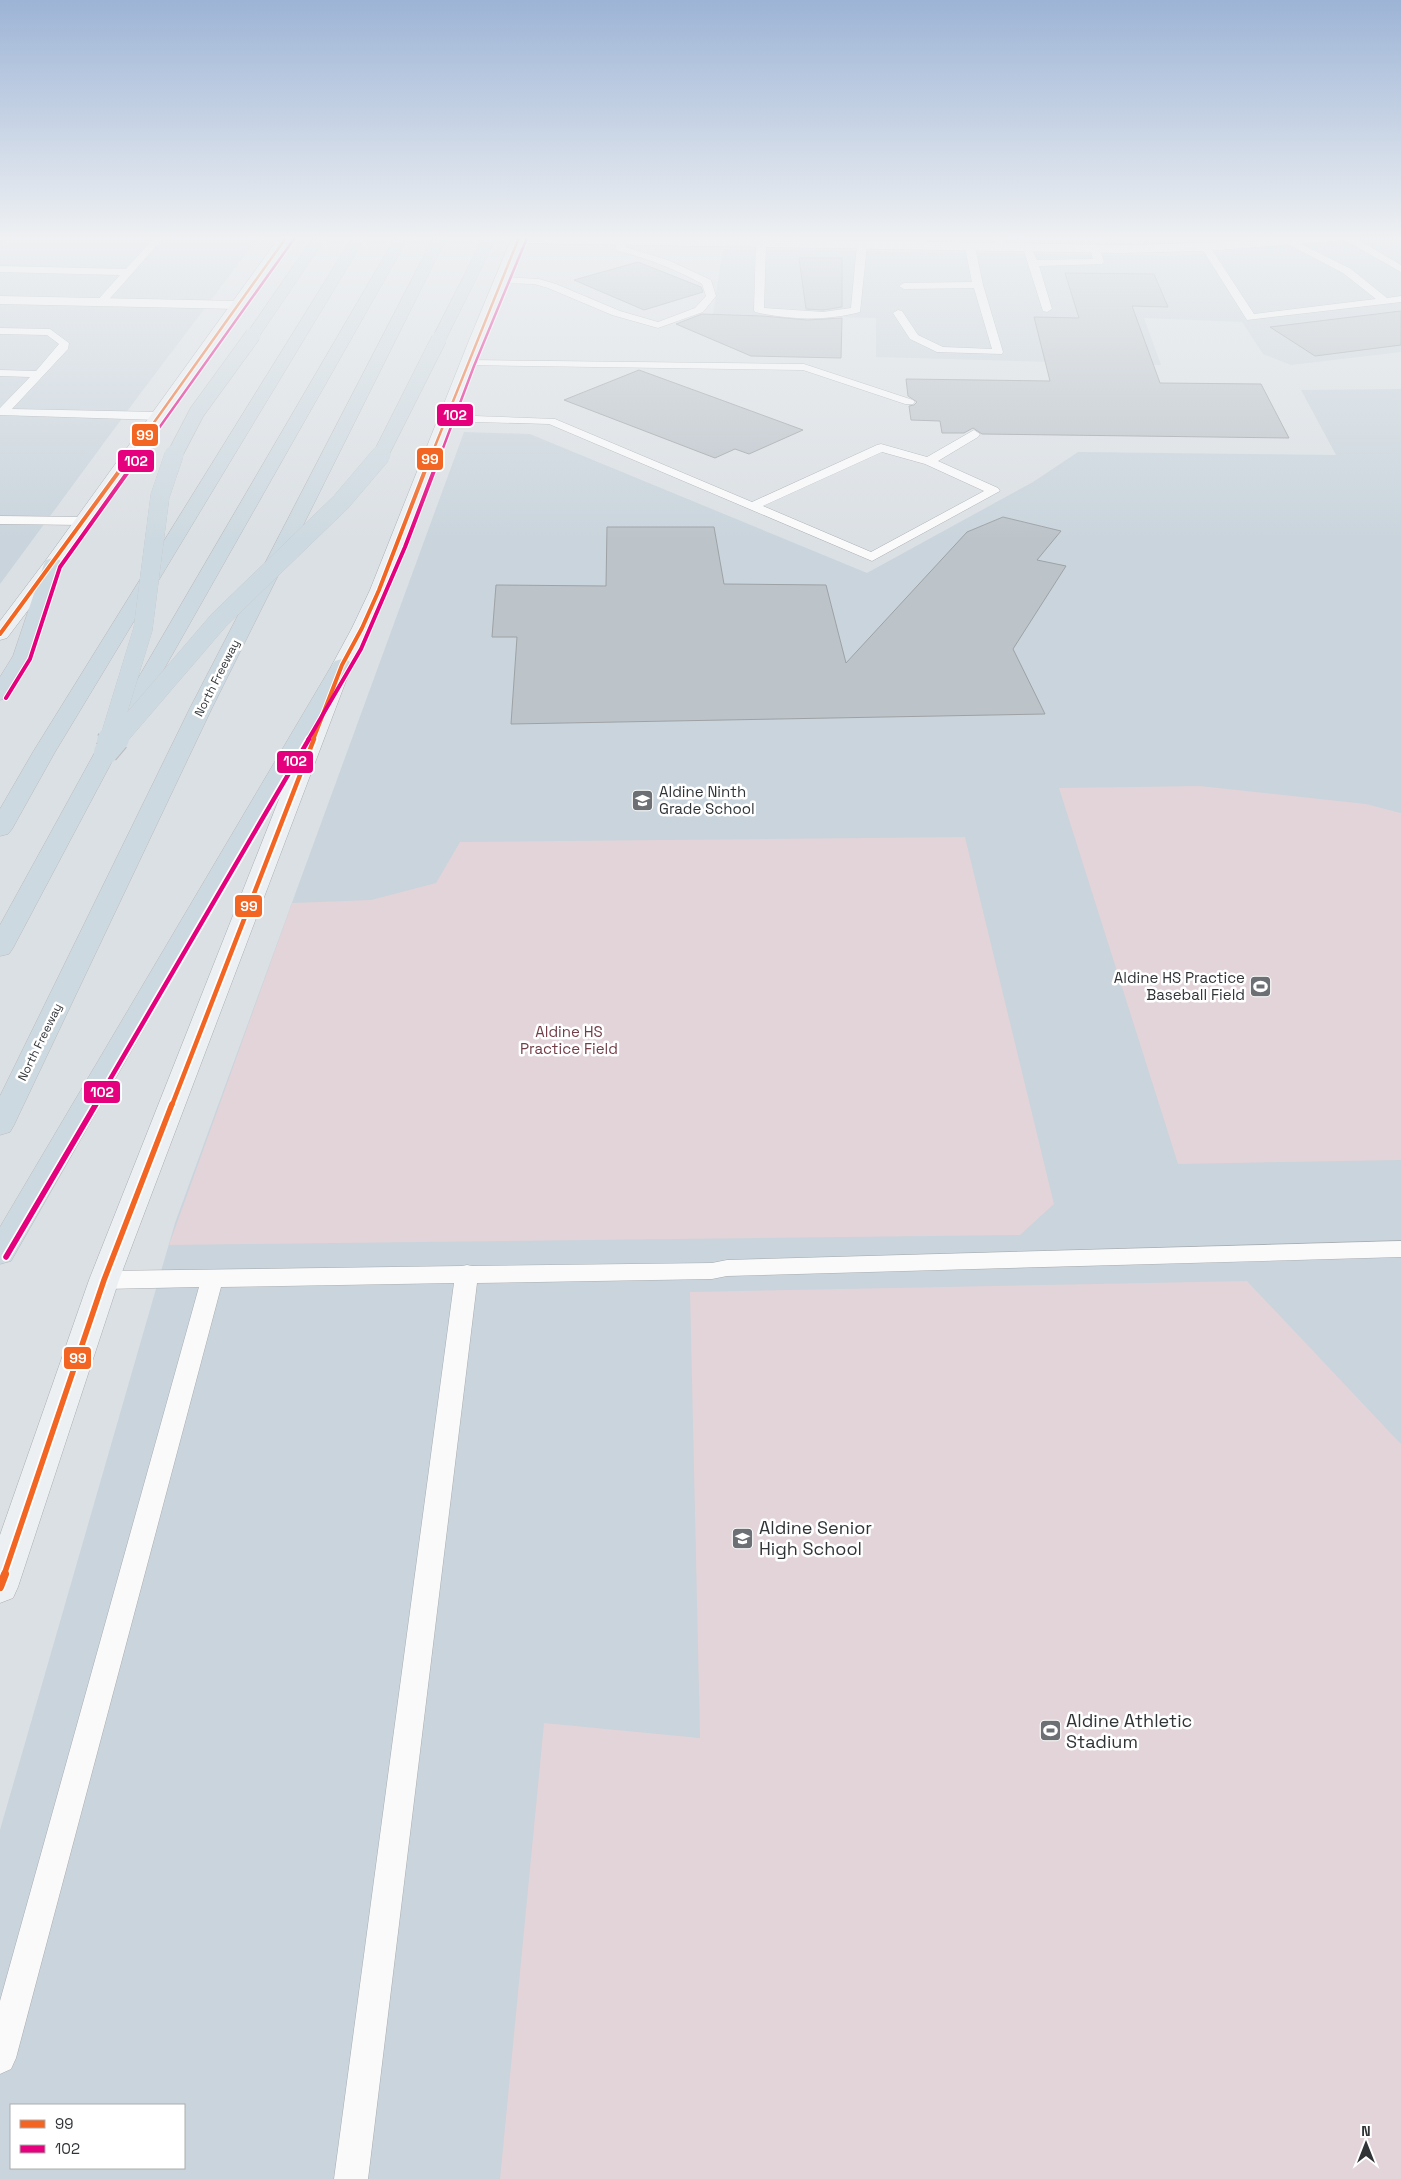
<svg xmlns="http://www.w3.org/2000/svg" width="1401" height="2179" font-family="'Space Grotesk',sans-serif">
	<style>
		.built { fill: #c9d4dc; fill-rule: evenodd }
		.green { fill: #e2d4d8 }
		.building { fill: #bcc4ca; stroke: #9ea2a5 }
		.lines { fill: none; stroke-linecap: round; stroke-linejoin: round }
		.service-casing { stroke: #a9adb0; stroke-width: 1 }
		.minor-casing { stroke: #a9adb0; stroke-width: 1 }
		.tertiary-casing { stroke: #a9adb0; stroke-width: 1 }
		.secondary-casing { stroke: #a9adb0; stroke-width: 1 }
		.motorway-casing { stroke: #babcbe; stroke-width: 1 }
		.service { fill: #fafafb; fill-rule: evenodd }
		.minor { fill: #fafafb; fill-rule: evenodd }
		.tertiary { fill: #fafafb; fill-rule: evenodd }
		.secondary { fill: #ecf0f2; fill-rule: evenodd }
		.motorway { fill: #cdd9e0; fill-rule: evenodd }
		.motorway-bridge-far2-casing { stroke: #babcbe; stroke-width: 16; stroke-linecap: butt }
		.motorway-bridge-far1-casing { stroke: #babcbe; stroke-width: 19; stroke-linecap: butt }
		.motorway-bridge-casing { stroke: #babcbe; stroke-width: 26; stroke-linecap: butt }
		.motorway-bridge-far2 { stroke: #cdd9e0; stroke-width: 15 }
		.motorway-bridge-far1 { stroke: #cdd9e0; stroke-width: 19 }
		.motorway-bridge { stroke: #cdd9e0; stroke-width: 24 }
		.bus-1-far4-casing { stroke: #fff; stroke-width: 4.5 }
		.bus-1-far3-casing { stroke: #fff; stroke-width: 6 }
		.bus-1-far2-casing { stroke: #fff; stroke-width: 8 }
		.bus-1-far1-casing { stroke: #fff; stroke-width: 9 }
		.bus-1-casing { stroke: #fff; stroke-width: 11 }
		.bus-2-far3-casing { stroke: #fff; stroke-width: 4.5 }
		.bus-2-far2-casing { stroke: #fff; stroke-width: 6 }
		.bus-2-far1-casing { stroke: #fff; stroke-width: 8 }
		.bus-2-casing { stroke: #fff; stroke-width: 9 }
		.bus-1-far4 { stroke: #f26522; stroke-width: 2.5 }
		.bus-1-far3 { stroke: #f26522; stroke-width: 4 }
		.bus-1-far2 { stroke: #f26522; stroke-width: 4.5 }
		.bus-1-far1 { stroke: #f26522; stroke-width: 5.5 }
		.bus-1 { stroke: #f26522; stroke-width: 8 }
		.bus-2-far3 { stroke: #e5007d; stroke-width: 2.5 }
		.bus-2-far2 { stroke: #e5007d; stroke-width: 4 }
		.bus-2-far1 { stroke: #e5007d; stroke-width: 4.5 }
		.bus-2 { stroke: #e5007d; stroke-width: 5.5 }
		.labels { text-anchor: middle; stroke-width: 5; stroke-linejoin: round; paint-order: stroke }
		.far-street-label { font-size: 12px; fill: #303437; stroke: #fff }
		.poi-label { font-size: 15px; fill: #303437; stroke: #fff; text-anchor: start }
		.park-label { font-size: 15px; fill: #723d47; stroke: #fff }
		.near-poi-label { font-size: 18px; fill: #303437; stroke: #fff; text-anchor: start }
		.line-badge { stroke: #fff; stroke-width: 2 }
		.badge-label { font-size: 14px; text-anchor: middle; font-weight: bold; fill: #fff }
	</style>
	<rect width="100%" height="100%" fill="#dbe0e4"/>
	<path class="built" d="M0,235h260l-120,159 -140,190z
		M1008,235h216l-120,4h-95z
		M1383,235h18v117l-110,13 -28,-11 -21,-32 -98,-4 17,47 -285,-8v-39l-163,-4 10,-65 454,7z
		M1401,389v1790h-1401v-349l175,-607 289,-791 66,2 337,139 166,-91 45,-30 258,3 -35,-65zM11,2105h173v63h-173z"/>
	<path class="green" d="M1200,786l166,18 35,9v347l-223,4 -119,-376z
		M965,837l89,367 -34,31 -851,10 123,-342 79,-3 65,-17 24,-41z
		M1247,1281l154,163v735h-901l44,-456 156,15 -10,-446z"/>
	<path class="building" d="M799,258h43v49l-19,3 -17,-1z
		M638,262l63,25 2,5 -59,18 -70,-30z
		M1065,273l89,1 14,33 -36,-1 28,77 101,1 28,54 -307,-4 -9,-6 -9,5h-22l-2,-12 -29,-1 -2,-14 5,-1 3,-3 -9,-6 -2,-17 144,2 -16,-64 45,1z
		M1401,311v34l-86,11 -45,-29z
		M702,314l61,2 44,4 35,-2 -1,40 -90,-2 -75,-32z
		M639,370l85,31 79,29 -54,24 -14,-5 -20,9 -151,-58z
		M1003,517l58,14 -24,29 29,6 -53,83 32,65 -534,10 6,-87h-25l4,-52 110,1 1,-59h107l10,57 102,1 20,78 121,-131z"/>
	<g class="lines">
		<defs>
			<path id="service" d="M0,235h7l-7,6z
				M157,235h9l-61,69 -4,1 -5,-3 24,-27 -120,-3v-6l126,3z
				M793,235h10l-2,11h-6z
				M992,235h10l3,13 -2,2h-6z
				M1342,235h8l51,30v7l-58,-33z
				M622,238l5,3 -2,6 43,13 43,20 5,16 -13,16 -45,16 -46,-13 -64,-27 -14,-4 -33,-1 -5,-3 5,-3 38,2 17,5 64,27 38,11 37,-14 11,-12 -4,-12c-27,-15 -55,-26 -85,-33l-2,-2 2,-8z
				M1289,238l62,31 36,29 14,-2v6l-154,18 -46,-73 2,-2h6l45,69 122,-15 -33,-26 -57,-30v-4z
				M761,240l5,3 -2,65 59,4 28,-4 6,-63 2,-2h6l2,2 -7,67c-33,9 -72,8 -105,0l-1,-2 2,-67z
				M970,244l5,3 8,38 20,67 -1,2 -65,-2 -27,-13 -17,-26 5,-3 4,1 16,24 25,12 49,2 -18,-61 -70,1 -5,-3 5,-3 68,-1 -7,-35z
				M1095,246l5,3 4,13 -2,2 -63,2 13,43 -5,3 -4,-1 -19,-60 2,-2h6l5,11 56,-1 -3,-10z
				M0,328l50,1 19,14 -1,6 -56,60 147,3 6,4 -6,4 -159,-5v-7l30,-31 -30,-1v-6l36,1 23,-27 -12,-9 -47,-1z
				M467,360l337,4 109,36 2,2 -2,2h-8l-102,-34 -340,-5 -2,-2 2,-2z
				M446,415l109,4 197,83 125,-57 4,-1 46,13 47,-27 6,4 -2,3 -40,24 60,27 2,3 -128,70 -323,-137 -107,-3 -2,-2zM882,452l43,12 59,27 -113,61 -108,-46z
				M0,516l84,1 6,4 -6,4 -84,-1z
				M1401,1241v16l-674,19 -15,3 -235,4 -109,896h-34l120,-896 -233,4 -205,771 -5,11 -11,5v-73l199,-714 -95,2 -8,-3 -3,-6 3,-6 8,-3 358,-5 5,-1 5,1 240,-3 15,-3z"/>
			<path id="minor" d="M0,296l239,5 7,4 -7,4 -239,-5z"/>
			<path id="tertiary" d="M517,235l603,10 86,-2 98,-8h60l-6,4 -152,12 -86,2 -602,-10 -7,-4z"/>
			<path id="secondary" d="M281,235h13l-234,333 -53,70 -7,2v-19l46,-61z
				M513,235h13l-42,103 -95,252 -17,38 -20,37 -233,615 -101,307 -5,11 -13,5v-68l89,-255 243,-615 20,-37 18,-38 100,-252z"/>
			<path id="motorway" d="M283,235h13l-6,9 -5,1 -7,-4z
				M315,235h13l-70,103h-10l-2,-3z
				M354,235h13l-312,517 -43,77 -4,5 -8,2v-27l33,-57z
				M397,235h13l-293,517 -104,196 -4,6 -9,2v-31l95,-173z
				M435,235h13l-236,473 -198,417 -4,7 -10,3v-39l190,-388z
				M485,235h13l-52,104 -2,3h-10l-2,-3z
				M53,558l7,2 2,4 -29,92 -26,42 -7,2v-23l13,-21 31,-92 2,-4z
				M342,659l7,2 3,4 -341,596 -11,3v-37l332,-562 3,-4z"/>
		</defs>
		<use href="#service" class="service-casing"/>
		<use href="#minor" class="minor-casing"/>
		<use href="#tertiary" class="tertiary-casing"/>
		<use href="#secondary" class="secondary-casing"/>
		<use href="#motorway" class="motorway-casing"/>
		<use href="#service" class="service"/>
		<use href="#minor" class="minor"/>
		<use href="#tertiary" class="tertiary"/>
		<use href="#secondary" class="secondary"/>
		<use href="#motorway" class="motorway"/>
		<defs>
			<path id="motorway-bridge-far2" d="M174,456l23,-44 56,-77
				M380,456l59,-117"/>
			<path id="motorway-bridge-far1" d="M109,740l34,-111 17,-133 14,-41
				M116,740l103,-120 122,-118 40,-47"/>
			<path id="motorway-bridge" d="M109,741l1,-2
				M106,752l11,-13"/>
		</defs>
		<use href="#motorway-bridge-far2" class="motorway-bridge-far2-casing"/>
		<use href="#motorway-bridge-far1" class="motorway-bridge-far1-casing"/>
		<use href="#motorway-bridge" class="motorway-bridge-casing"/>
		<use href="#motorway-bridge-far2" class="motorway-bridge-far2"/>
		<use href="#motorway-bridge-far1" class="motorway-bridge-far1"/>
		<use href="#motorway-bridge" class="motorway-bridge"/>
		<defs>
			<path id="bus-1-far4" d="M130,456l158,-221
				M431,456l89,-221"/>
			<path id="bus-1-far3" d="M0,634l131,-179
				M313,740l29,-75 20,-37 17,-38 52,-135"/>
			<path id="bus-1-far2" d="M172,1105l142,-366"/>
			<path id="bus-1-far1" d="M4,1575l100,-295 68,-176"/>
			<path id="bus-1" d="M0,1587l5,-13"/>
			<path id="bus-2-far3" d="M139,456l155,-217
				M440,456l34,-90 53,-128"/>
			<path id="bus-2-far2" d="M6,698l24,-39 30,-92 80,-112
				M308,740l53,-91 44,-102 35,-92"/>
			<path id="bus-2-far1" d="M95,1105l214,-366"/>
			<path id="bus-2" d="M6,1257l90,-153"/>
		</defs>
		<use href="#bus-1-far4" class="bus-1-far4-casing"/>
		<use href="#bus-1-far3" class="bus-1-far3-casing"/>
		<use href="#bus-1-far2" class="bus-1-far2-casing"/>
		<use href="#bus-1-far1" class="bus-1-far1-casing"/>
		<use href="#bus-1" class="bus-1-casing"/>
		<use href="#bus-2-far3" class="bus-2-far3-casing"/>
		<use href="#bus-2-far2" class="bus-2-far2-casing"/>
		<use href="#bus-2-far1" class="bus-2-far1-casing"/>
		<use href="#bus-2" class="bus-2-casing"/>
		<use href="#bus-1-far4" class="bus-1-far4"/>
		<use href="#bus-1-far3" class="bus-1-far3"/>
		<use href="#bus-1-far2" class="bus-1-far2"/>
		<use href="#bus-1-far1" class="bus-1-far1"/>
		<use href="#bus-1" class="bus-1"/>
		<use href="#bus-2-far3" class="bus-2-far3"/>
		<use href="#bus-2-far2" class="bus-2-far2"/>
		<use href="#bus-2-far1" class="bus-2-far1"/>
		<use href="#bus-2" class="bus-2"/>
	</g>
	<linearGradient id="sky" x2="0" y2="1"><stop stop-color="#9db4d6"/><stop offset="0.44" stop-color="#eff1f3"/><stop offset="1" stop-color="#eff1f3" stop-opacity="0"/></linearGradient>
	<rect width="1401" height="540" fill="url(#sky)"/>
	<defs>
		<symbol id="school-square" viewBox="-11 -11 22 22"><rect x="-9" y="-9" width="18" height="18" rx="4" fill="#6c7074" stroke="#fff"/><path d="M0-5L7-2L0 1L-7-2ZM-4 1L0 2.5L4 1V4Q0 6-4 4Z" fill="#fff"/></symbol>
		<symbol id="stadium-square" viewBox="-11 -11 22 22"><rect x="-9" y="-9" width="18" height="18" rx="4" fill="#6c7074" stroke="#fff"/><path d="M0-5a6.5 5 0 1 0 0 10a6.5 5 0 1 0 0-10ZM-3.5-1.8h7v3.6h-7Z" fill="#fff"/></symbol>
	</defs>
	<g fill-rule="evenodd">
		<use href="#school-square" x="630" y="788" width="25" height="25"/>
		<use href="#stadium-square" x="1248" y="974" width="25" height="25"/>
		<use href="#school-square" x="730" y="1526" width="25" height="25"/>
		<use href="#stadium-square" x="1038" y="1718" width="25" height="25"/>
	</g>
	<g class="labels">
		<g class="far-street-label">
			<text transform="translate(217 678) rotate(-63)" y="4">North Freeway</text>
			<text transform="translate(40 1042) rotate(-64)" y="4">North Freeway</text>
		</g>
		<g class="poi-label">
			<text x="659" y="797">Aldine Ninth<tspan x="659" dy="17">Grade School</tspan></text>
			<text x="1245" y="983" text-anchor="end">Aldine HS Practice<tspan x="1245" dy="17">Baseball Field</tspan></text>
		</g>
		<g class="park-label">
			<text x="569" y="1037">Aldine HS<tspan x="569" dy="17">Practice Field</tspan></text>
		</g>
		<g class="near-poi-label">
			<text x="759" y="1534">Aldine Senior<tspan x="759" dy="21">High School</tspan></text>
			<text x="1066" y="1727">Aldine Athletic<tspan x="1066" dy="21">Stadium</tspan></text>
		</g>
	</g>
	<g class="line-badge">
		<rect x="436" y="403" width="38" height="24" rx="5" fill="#e5007d"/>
		<rect x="131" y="423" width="28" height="24" rx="5" fill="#f26522"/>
		<rect x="416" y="447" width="28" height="24" rx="5" fill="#f26522"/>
		<rect x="117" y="449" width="38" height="24" rx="5" fill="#e5007d"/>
		<rect x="276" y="750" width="38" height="24" rx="5" fill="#e5007d"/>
		<rect x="234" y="894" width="29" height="24" rx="5" fill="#f26522"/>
		<rect x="83" y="1080" width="38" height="24" rx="5" fill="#e5007d"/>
		<rect x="63" y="1346" width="29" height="24" rx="5" fill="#f26522"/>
	</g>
	<g class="badge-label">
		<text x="455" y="420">102</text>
		<text x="145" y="440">99</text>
		<text x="430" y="464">99</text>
		<text x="136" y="466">102</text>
		<text x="295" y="766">102</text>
		<text x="249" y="911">99</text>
		<text x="102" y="1097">102</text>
		<text x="78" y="1363">99</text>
	</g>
	<rect x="10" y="2104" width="175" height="65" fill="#ffffff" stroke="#acaeaf"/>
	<rect x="20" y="2120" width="25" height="8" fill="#f26522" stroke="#acaeaf"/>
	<text x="55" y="2129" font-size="15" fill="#303437">99</text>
	<rect x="20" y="2145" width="25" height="8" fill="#e5007d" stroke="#acaeaf"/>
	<text x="55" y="2154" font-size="15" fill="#303437">102</text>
	<g transform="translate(1366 2144)" stroke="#ffffff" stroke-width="4" paint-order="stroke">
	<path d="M0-4L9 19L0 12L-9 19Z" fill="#303437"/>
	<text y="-8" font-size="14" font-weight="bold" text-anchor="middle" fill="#303437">N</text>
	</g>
</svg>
